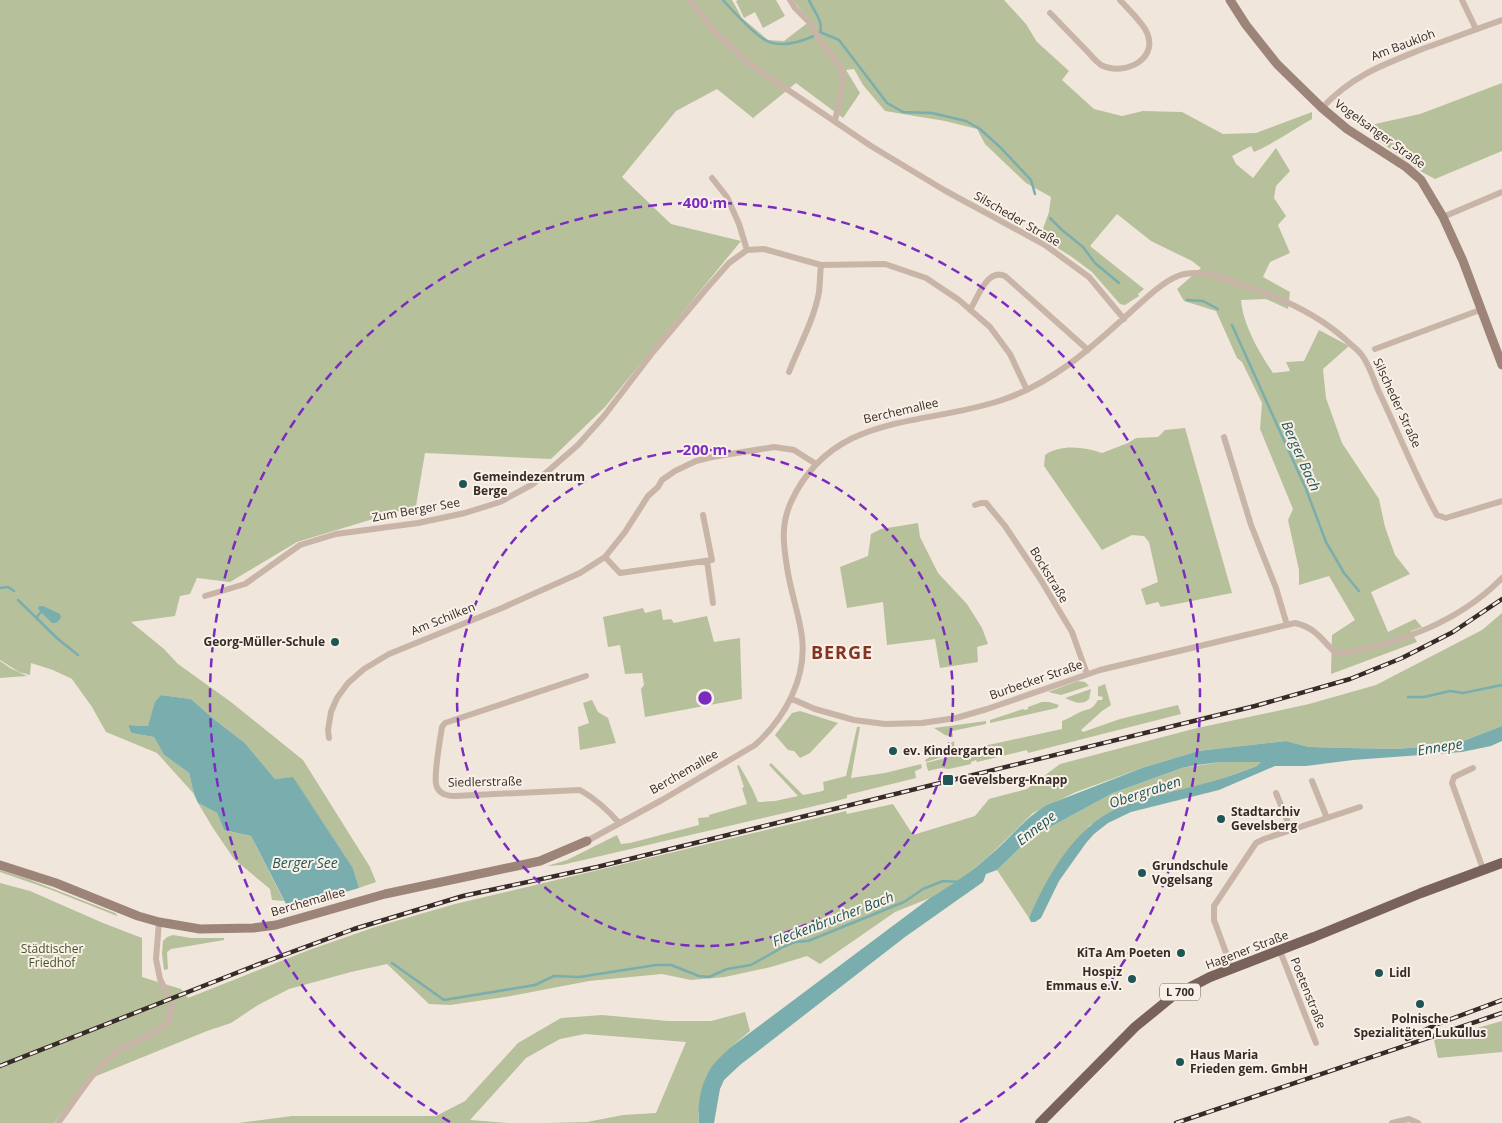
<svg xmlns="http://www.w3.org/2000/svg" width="1502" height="1123" font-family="'Open Sans',sans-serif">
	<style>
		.green { fill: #b6c09b }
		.water { fill: #7aaeae }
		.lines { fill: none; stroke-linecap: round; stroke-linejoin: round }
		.stream { stroke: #7aaeae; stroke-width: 2.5 }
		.street { stroke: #c9b5a7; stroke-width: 6 }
		.secondary { stroke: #9d8479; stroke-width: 9 }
		.primary { stroke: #786259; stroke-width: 10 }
		.rail-casing { stroke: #362b28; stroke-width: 4.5 }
		.rail { stroke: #f9f0e7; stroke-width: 2.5; stroke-dasharray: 8; stroke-linecap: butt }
		.ring { fill: none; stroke: #7b2cbf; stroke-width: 2.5; stroke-dasharray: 9 6 }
		.poi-dot { fill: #1e5657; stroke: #f9f0e7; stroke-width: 2 }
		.labels { text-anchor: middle; stroke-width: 4; stroke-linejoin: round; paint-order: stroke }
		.shield { fill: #f9f0e7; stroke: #706661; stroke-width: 1 }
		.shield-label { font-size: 11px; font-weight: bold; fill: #362b28 }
		.street-label { font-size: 12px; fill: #362b28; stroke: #f9f0e7 }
		.poi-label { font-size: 12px; font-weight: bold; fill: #362b28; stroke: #f9f0e7; text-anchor: start }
		.park-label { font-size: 12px; fill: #47542c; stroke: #f9f0e7 }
		.water-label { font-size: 14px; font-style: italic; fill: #1e5657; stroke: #f9f0e7 }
		.district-label { font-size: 18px; font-weight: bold; letter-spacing: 1px; fill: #843422; stroke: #f9f0e7 }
		.centre { fill: #7b2cbf; stroke: #f9f0e7; stroke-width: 2.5 }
		.ring-label { font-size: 15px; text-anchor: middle; font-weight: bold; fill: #7b2cbf; stroke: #f9f0e7; stroke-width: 4; stroke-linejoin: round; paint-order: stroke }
	</style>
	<rect width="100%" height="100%" fill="#f1e6db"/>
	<path class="green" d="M0,0h732l10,18 26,22 16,1 26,-20 -17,-21h211l22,24 11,18 32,29 -7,9 32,29 28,7 21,-5 39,1 41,22 33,-1 56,-21v7c-20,11 -37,24 -58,33l-3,-6 -19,10 4,8 17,14 23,-30 14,23 -14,15 -2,12 12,18 -8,9 12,28 -20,9 -7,15 27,15 -2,17 -22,-10 -25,1c2,25 18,52 32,73l17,-2 -4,-9 18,-1 15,-31 30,16 -26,23 3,29 16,45 37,56 6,28 10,28 15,19 -39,18 17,40 27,-13 7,8 -11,4 6,11 -86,32 1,-39 23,-15 -26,-44 -30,9v-15l-11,-50 5,-11 -33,-80 2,-26 -20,-41 -5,-4 -21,-47 -32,-10 -7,-12 24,-21 -9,-7 -41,-20 -34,-27 -27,32 54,43 -6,5 1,2 -14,9 -5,-1 -28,-32 -20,-15 -32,-20 9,-25 2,-15 -25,-14 -41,-39 -8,-15 -32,-8 -60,-10 -22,-26 -9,-16 -8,1 14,23 -17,25 -47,-35 -43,35 -36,-29 -41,22 -54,66 49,47 70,17 -136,166 -54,52 -126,-6 -9,53 -119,36 -67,40 -33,-4 -7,16 -10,2 -5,20 -44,6 33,27 14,15 53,38 72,58 67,107 6,15 -17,6 -6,-20 -60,-90 -18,1 -30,-36 -30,-23 -24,-21 -30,-4 -13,31 -20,-1 3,8 23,4 10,18 25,18 5,21 -37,-41 -51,-21 -14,-25 -20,-28 -19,-9 -22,-7 -1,12 -11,-3 -19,-12z
		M738,0h38l9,16 -22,12 -8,-16 -11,6 -8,-17z
		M1502,83v68l-67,28 -13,-7 -47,-34 -2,-7 2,-7 45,-10z
		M1185,428l47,165 -71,14 -3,-5 -12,3 -5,-16 17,-7 -9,-40 -5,-6 -12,-1 -30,15 -58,-84 1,-11c16,-11 39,-8 57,-2l26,-10 8,-5 22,-1 7,-7z
		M918,523l2,14 18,36 29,31 15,24 6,16 -11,3 1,15 -38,6 -5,-29 -48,6 -4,-43 -36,6 -7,-41 28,-11 3,-22 10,-5z
		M643,608l2,5 16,-4 2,11 8,-1 3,4 33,-7 7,26 26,-4 2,61 -97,18 -4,-28 3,-4 -2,-12 -17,1 -5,-29 -12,2 -5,-30z
		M1502,613v113l-44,17 -22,3 -41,3 -46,-1 -40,-1 -23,-6 -88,10 -56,17 -66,24 -43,21 -45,44 -30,24 -28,17 -35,14 -75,52 -13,-8 -36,11 -46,10 -34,3 -29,-6 -73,7 -78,15 -61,9 -21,-1 -42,-40 -36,8 -62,17 -31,16 -27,18 -24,8 -118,48 -35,44h-54v-240l30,8 73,32 39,15v39l39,12 7,9 121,-48 66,-23 80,-23 391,-93 1,3 46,-10 20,31 62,-19 14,-17 38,-10 33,-25 133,-35 116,-25 67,-19 106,-55z
		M0,661l10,7 17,8 -27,2z
		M1078,681l7,1 4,4 -28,9 -13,-3z
		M1105,684l6,21 -9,6 -21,19 2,2 37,-13 58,-14 3,9 -153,39 -1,-3 -50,12 -1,-2 -5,2v2l-22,5 -8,-1 -13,3 -2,-8 30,-8v-3l106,-23v-8c6,-2 10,-5 16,-8 10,-5 13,-1 20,-13h4l1,-3 -5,-1v-9z
		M1091,689l-2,10c-7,7 -15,3 -24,-1z
		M592,700l6,12 10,6 8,25 -36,7 -2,-23 11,-4 -6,-20z
		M1042,702h7l10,3 -2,3 -67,15v-3l33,-11 2,1 3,-1v-2z
		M800,711l38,12 -28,30 -10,5 -6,-7 -6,-1 -13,-15 17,-22z
		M986,721v3l-34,7 1,6 -8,-2 -11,-7z
		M857,727h3l-9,51 34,-5 36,-9 1,4 -7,3 1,7 -69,17v3l-11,3 -274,64 -15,1 20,-6 50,-25 4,9 9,-1 69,-18 -1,-7 11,-1v-2l38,-11 -5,-16 2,-1 -7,-21 2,-1c7,13 14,23 19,37l17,-1 23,-5 -29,-31 2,-2 32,32 20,-4 1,-2 -1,-7 23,-6z
		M954,741l1,12 -29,9 -1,-2z
		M1221,762h41l-5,4 -167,59c-25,28 -46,58 -61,93l-32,-48 26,-25 20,-14 70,-38 69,-25z
		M198,803l19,10 7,17 27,6 33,65 -12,-1 -2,-11 -36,-30 -21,-31z
		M0,870l28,9 87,34 2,2v1l-68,-27 -49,-17z
		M173,935l18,3h33v2l-53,9 -4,3 1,17 -4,1 -2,-16 1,-13 4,-4z
		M745,1012l5,19 -19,16 -33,67 1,9h-154l42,-1 36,-7 33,-2 30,-71 -101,-8 -25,5 -34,19 -56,62 38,3h-270l54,-7h144l29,-15 53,-58 43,-25 41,-3 66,6h43z
		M1502,1021v31l-64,6 -4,-18z"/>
	<path class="water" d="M39,606h4l17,8 1,4 -5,5h-4l-14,-14z
		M161,695l30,4 24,21 30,23 30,36 18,-2 60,91 6,20 -27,8 -45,10 -36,-70 -27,-6 -7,-17 -19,-10 -4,-9 -5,-21 -25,-18 -10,-18 -23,-4 -3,-8 20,1 7,-24z
		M1502,726v15l-11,5 -29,6 -109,8 -47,6h-31l-56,24 -88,22 -23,11 -14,11 -8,9 -27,38 -18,37 -6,4h-4l-2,-4c18,-42 46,-91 89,-110 26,-11 55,-16 81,-23 20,-5 39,-12 58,-19l4,-4h-40l-24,3 -15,3 -69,25 -70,38 -20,14 -26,25 -11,4 -3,8 -78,55 -165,128 -16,15 -4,9 -6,34h-15c-2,-18 2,-40 12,-55 5,-8 13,-14 20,-21l199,-149c20,-12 40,-25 58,-41 21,-17 35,-38 59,-52l95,-37 56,-17 88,-10 23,6 40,1 46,1 41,-3 22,-3z"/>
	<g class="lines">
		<path class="stream" d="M723,0c10,11 31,35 44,41 14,7 33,1 47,-5
			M809,0c4,10 15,22 11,32l19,8 48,63 16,9 29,1 34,8 14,8 21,19 30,32 4,14
			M1050,218l12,12 21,17 12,16 24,20
			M1187,300l16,1 15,8
			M1232,325l74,164 20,53 18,31 15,18
			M0,588l8,-1 6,4
			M18,600l40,39 20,16
			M36,618l5,-6
			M1408,697h16l26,-6 13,2 39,-8
			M392,963l52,37 91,-15 19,-9 25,1 77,-12h15l28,11 10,1 18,-8 24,-4 32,-18 12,-5 13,-1 96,-39 19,-13 20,-8 18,1"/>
		<path class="street" d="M690,0l26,33 35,32 120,81 73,44 101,55 44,32 35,42
			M790,0l5,8 14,14 10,17 23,31 1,11 -8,40
			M1462,0l14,29
			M1050,13c12,12 23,24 35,36 5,5 10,12 16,16 24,12 61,-7 44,-36 -6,-10 -17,-20 -25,-29
			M1322,108c30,-33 63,-44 103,-60 26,-9 51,-19 77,-28
			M712,178l15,19 12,27 8,26
			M1443,217l59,-25
			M970,310c8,-13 17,-42 35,-34l83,74
			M1375,349l105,-39
			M789,372c10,-26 25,-52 30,-80 1,-9 1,-18 2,-27
			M1224,437l27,88 25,63 11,37
			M975,505l6,-2h5l19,23 34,51 33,55 15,42
			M605,557l15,16 92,-13 -9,-45
			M707,561l6,42
			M205,596l40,-12 55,-39 36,-11 82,-11 47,-10 35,-11 33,-18 45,-39 26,-29 49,-64 54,-64 22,-25 18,-13 17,-1 57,16 64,-1 41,14 33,22 31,27 20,27 17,36
			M586,676l-141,47 -3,4c-2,13 -8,46 -6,57 2,10 11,12 19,12l125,-6c16,9 27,19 39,33
			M792,699l23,10 39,11 31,4 37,-1 34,-5 31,-9 113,-39 195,-47c22,5 26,17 42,31 60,-9 122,-32 165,-76
			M329,738l-1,-8 3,-18 6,-14 11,-15 16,-14 25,-15 113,-46 78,-35 25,-16 20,-25 23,-36 10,-9 4,-7 13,-9 21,-10 16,-4 62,-10 20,3 22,14
			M1473,768l-19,9 -2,6 31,86
			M1312,781l15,37
			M1276,793l15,37
			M587,841l75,-41 93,-55c30,-27 52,-67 47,-108 -3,-24 -12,-47 -15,-70 -4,-24 -6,-43 4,-65 42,-91 132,-75 211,-102 48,-16 86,-49 123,-83 15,-13 35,-34 53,-41 22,-9 49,4 70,11 36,12 69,27 97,52 5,5 12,10 16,15 9,11 13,28 19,40 19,40 36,83 57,121l9,3 56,-17
			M1280,951l36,92
			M1232,969l-18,-49v-14l42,-63 8,-4 96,-32
			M58,1123c18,-23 36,-56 60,-72 17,-10 36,-17 51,-29l3,-18 -12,-25 -4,-20 3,-37
			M1392,1123l17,-4 9,4"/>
		<path class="secondary" d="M1230,0l16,25 31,39 45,44 25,21 59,38 15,13 22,37 20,44 39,104
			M0,865l56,18 82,33 21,6 41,7 53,-1 23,-3 109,-31 155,-33 47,-20"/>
		<path class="primary" d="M1040,1123l95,-96 38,-31 37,-19 104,-40 107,-44 81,-30"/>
		<defs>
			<path id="rail" d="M1407,1039l28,-14 67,-25
				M0,1066l254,-100 100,-37 109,-33 134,-29 658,-161 95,-27 52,-21 51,-26 49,-33
				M1176,1123l326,-110"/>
		</defs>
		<use href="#rail" class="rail-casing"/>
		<use href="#rail" class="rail"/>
	</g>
	<g class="ring">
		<circle cx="705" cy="698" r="248"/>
		<path d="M450 1122A495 495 0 1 1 960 1122"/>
	</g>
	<g class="poi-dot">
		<circle cx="463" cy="484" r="5"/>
		<circle cx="335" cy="642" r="5"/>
		<circle cx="893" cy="751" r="5"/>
		<rect x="942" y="774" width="12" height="12" rx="2.5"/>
		<circle cx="1221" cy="819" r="5"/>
		<circle cx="1142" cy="873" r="5"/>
		<circle cx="1181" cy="953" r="5"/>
		<circle cx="1379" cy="973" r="5"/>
		<circle cx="1132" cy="979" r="5"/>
		<circle cx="1420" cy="1004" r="5"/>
		<circle cx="1180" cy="1062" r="5"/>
	</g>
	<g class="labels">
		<rect class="shield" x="1160" y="983.5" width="40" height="17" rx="4"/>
		<g class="shield-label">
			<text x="1180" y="996">L 700</text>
		</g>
		<g class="street-label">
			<text transform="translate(1403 45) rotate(-21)" y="4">Am Baukloh</text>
			<text transform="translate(1380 134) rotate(36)" y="4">Vogelsanger Straße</text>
			<text transform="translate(1017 219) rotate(30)" y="4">Silscheder Straße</text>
			<text transform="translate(1397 403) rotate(65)" y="4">Silscheder Straße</text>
			<text transform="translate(901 411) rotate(-13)" y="4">Berchemallee</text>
			<text transform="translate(416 510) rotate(-10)" y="4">Zum Berger See</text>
			<text transform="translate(1049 575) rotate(59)" y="4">Bockstraße</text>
			<text transform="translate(443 619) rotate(-22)" y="4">Am Schilken</text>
			<text transform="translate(1036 680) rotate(-19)" y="4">Burbecker Straße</text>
			<text transform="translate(684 772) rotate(-30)" y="4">Berchemallee</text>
			<text transform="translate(485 782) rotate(-1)" y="4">Siedlerstraße</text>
			<text transform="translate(308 902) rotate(-16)" y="4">Berchemallee</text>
			<text transform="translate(1247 950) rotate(-21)" y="4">Hagener Straße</text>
			<text transform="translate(1308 993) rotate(68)" y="4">Poetenstraße</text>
		</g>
		<g class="poi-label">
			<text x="473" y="481">Gemeindezentrum<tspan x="473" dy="14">Berge</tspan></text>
			<text x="325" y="646" text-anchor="end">Georg-Müller-Schule</text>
			<text x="903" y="755">ev. Kindergarten</text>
			<text x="959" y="784">Gevelsberg-Knapp</text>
			<text x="1231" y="816">Stadtarchiv<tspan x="1231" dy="14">Gevelsberg</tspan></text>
			<text x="1152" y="870">Grundschule<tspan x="1152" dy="14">Vogelsang</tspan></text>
			<text x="1171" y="957" text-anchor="end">KiTa Am Poeten</text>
			<text x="1122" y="976" text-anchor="end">Hospiz<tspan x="1122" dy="14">Emmaus e.V.</tspan></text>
			<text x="1389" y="977">Lidl</text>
			<text x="1420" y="1023" text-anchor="middle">Polnische<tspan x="1420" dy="14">Spezialitäten Lukullus</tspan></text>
			<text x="1190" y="1059">Haus Maria<tspan x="1190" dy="14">Frieden gem. GmbH</tspan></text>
		</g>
		<g class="park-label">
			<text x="52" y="953">Städtischer<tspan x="52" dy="14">Friedhof</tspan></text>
		</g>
		<g class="water-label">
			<text transform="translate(1301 456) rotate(66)" y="5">Berger Bach</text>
			<text transform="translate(1440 747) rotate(-9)" y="5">Ennepe</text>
			<text transform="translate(1145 792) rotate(-18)" y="5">Obergraben</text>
			<text transform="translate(1036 828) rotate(-38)" y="5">Ennepe</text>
			<text x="305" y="868">Berger See</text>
			<text transform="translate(833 919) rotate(-21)" y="5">Fleckenbrucher Bach</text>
		</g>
		<g class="district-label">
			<text x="842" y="659">BERGE</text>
		</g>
	</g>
	<circle cx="705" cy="698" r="8" class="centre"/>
	<g class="ring-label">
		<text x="705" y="208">400 m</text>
		<text x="705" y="455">200 m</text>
	</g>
</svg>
